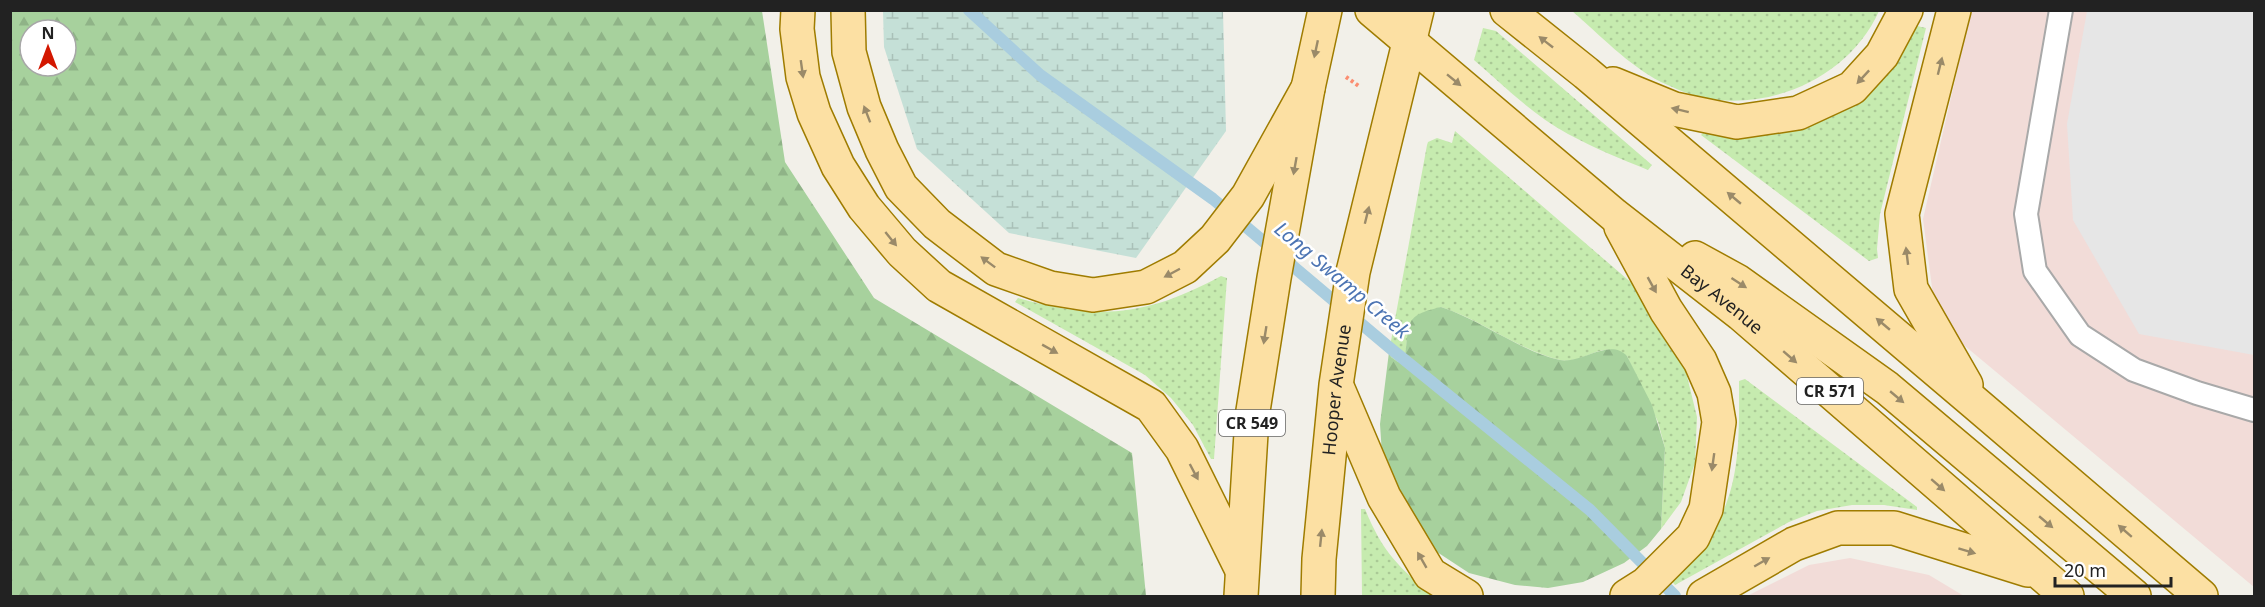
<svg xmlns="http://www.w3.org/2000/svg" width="2265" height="607" font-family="'Noto Sans',sans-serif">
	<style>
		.commercial { fill: #f2dcd8 }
		.grass { fill: url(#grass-dots) }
		.forest { fill: url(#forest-firs); fill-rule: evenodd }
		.wetland { fill: url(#wetland-marsh) }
		.parking { fill: #e6e6e6 }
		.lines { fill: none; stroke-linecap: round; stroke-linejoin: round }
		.stream { stroke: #a9cddf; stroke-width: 12 }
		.service-casing { stroke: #a9a9a9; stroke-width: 26 }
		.primary-casing { stroke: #9f7c00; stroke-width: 36 }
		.path { stroke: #fb8e71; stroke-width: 4; stroke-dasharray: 3 3; stroke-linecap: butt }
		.service { stroke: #fff; stroke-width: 22 }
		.primary { stroke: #fce0a3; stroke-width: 33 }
		.oneway { fill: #9a8a69 }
		.labels { text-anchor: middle; stroke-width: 5; stroke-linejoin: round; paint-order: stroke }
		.shield { fill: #fff; stroke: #646464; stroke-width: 1.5 }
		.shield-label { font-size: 16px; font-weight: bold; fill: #222 }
		.street-label { font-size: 18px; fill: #222; stroke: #fff }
		.water-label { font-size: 20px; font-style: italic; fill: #4c74b3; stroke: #fff }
	</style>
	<defs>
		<pattern id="grass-dots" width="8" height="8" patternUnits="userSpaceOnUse" patternTransform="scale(1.5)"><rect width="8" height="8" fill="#c6ebaf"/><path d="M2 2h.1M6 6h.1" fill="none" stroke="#aac996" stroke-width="1.8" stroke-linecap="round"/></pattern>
		<pattern id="forest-firs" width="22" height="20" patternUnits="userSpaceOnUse" patternTransform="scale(1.5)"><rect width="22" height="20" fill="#a7d19d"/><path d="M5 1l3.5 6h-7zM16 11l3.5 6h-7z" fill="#8fb387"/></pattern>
		<pattern id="wetland-marsh" width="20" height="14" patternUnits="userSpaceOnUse" patternTransform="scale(1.5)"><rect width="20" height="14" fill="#c5e0d7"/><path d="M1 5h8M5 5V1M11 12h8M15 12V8" fill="none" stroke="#a9c0b8"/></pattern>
	</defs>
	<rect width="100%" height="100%" fill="#f2f0e9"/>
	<path class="commercial" d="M1971,11h283v576l-295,-246 -26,-46 -10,-76z
		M1850,558l79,17 35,21h-217l62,-31z"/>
	<path class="grass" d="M1572,11h307c-29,65 -106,100 -175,87 -14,-3 -30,-10 -43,-16 -33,-17 -61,-47 -89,-71z
		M1917,26l9,2 -46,186 -3,35 1,9 -9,3 -168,-126 2,-2c71,13 150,-10 194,-71 8,-11 13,-24 20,-36z
		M1483,28l13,3 156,134 -4,5c-27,-11 -54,-22 -80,-36 -35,-19 -64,-48 -94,-74z
		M1455,131l179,154 51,83 12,49 -2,46 -14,39 -20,27 4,-81 -7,-26 -31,-66c-6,-2 -12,-6 -18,-6 -13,-2 -31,14 -49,10 -42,-10 -78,-40 -119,-53l-32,16 -4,34 -2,4 -5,1 -7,-5 -2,-5 38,-207 1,-3 9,-4 15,5z
		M1221,276l6,2 -13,181h-3l-18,-34 -22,-27 -26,-23 -130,-73 3,-4c81,23 129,18 203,-22z
		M1745,379l172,128v3l-33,-5h-32l-35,6 -28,11 -114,63 -4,-5c12,-14 27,-27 37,-42 34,-47 31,-103 31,-157z
		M1361,509h4c18,44 33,57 68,87h-71z"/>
	<path class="forest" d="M10,11h752l23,151 89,136 258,155 14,143h-1135zM30,30h36v36h-36z
		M1441,307c40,13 81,45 119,53 21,4 50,-23 67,-4l25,49 13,43 -4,81 -14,17 -23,17 -41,19 -35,6 -33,-3 -46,-12 -35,-23 -14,-16 -38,-80 -2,-30 9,-72 2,5 7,5 5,-1 2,-4c5,-35 -2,-41 36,-50z"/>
	<path class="wetland" d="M883,11h340l3,120 -90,127 -127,-25 -92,-84 -33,-102z"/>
	<path class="parking" d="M2087,11h167v344l-115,-21 -66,-114 -6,-96z"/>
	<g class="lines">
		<path class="stream" d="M969,10l71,65 173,124 177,149 200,162 85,86"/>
		<defs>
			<path id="service" d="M2061,10l-35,204 9,57 45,64 54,35 63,23 57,17"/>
			<g id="primary">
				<path d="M798,10l-1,19 6,48 11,36 24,53 26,41 38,45 37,34 212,120 31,43 60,121"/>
				<path d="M848,10l1,42 15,55 18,43 19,37 36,37 59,45 54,19 43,7 53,-8 39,-20 30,-28 33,-43 60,-108"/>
				<path id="s1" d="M1372,10l242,205 127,99 326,282"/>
				<path d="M1507,10l79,63 389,330 226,193"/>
				<path d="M1954,10l-52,204 9,75 55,96"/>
				<path d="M1613,84l61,25 63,13 61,-9 54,-25 30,-33 24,-45"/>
				<path d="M1621,227l45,83 34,51 14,32 5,29 -13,87 -13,28 -47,47 -19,12"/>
				<path d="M1695,258l42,23 150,107 247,208"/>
				<path d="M1338,389l46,108 46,77 36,22"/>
				<path d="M1241,596l11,-179 22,-139 34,-190 17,-78"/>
				<path id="s2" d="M1318,596l1,-37 17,-174 17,-113 64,-262"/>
				<path d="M1704,596l90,-52 44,-16h56l134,42"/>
			</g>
		</defs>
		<use href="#service" class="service-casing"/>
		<use href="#primary" class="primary-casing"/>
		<path class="path" d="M1346,77l14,10"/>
		<use href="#service" class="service"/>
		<use href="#primary" class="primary"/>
	</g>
	<defs><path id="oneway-solid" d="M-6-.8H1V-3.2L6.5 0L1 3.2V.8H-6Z" transform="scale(1.5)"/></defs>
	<g class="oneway">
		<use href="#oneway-solid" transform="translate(1546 42) rotate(-142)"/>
		<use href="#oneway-solid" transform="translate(1316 49) rotate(102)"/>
		<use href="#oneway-solid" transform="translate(1940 66) rotate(-76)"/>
		<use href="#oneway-solid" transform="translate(802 69) rotate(82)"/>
		<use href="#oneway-solid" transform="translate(1863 77) rotate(133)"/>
		<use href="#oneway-solid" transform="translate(1454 80) rotate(39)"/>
		<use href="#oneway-solid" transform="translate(1680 110) rotate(-166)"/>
		<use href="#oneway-solid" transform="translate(867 114) rotate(-111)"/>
		<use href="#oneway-solid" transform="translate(1295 166) rotate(100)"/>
		<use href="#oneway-solid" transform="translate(1734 198) rotate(-140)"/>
		<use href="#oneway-solid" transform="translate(1367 215) rotate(-76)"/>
		<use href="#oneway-solid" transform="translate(891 239) rotate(51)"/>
		<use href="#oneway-solid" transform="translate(1907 256) rotate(-97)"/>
		<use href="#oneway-solid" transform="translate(988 262) rotate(-143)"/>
		<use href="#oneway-solid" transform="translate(1172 273) rotate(152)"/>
		<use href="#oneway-solid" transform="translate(1739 283) rotate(33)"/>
		<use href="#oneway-solid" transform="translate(1652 285) rotate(61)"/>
		<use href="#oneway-solid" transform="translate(1883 324) rotate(-140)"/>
		<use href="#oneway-solid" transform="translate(1265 335) rotate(99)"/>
		<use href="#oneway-solid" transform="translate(1050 349) rotate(29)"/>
		<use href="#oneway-solid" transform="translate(1790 357) rotate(41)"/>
		<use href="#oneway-solid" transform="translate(1897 397) rotate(40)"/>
		<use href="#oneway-solid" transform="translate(1713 462) rotate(98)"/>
		<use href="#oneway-solid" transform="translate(1194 472) rotate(62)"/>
		<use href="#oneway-solid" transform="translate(1938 485) rotate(41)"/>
		<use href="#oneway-solid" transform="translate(2046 522) rotate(40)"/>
		<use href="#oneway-solid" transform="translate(2125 531) rotate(-139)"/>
		<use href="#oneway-solid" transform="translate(1321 538) rotate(-84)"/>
		<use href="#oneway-solid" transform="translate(1967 551) rotate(17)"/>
		<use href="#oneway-solid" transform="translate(1422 560) rotate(-120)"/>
		<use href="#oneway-solid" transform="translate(1762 562) rotate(-30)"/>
	</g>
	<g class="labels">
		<g class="shield">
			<rect x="1797" y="378" width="66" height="26" rx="4.5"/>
			<rect x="1219" y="410" width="66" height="26" rx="4.5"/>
		</g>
		<g class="shield-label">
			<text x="1830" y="397">CR 571</text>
			<text x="1252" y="429">CR 549</text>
		</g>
		<g class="street-label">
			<text dy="6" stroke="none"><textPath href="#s1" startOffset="454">Bay Avenue</textPath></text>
			<text dy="6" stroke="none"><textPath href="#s2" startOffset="207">Hooper Avenue</textPath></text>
		</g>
		<g class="water-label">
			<text transform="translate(1342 280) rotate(40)" y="7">Long Swamp Creek</text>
		</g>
	</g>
	<rect width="2265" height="607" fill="none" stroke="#222222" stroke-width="24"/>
	<g transform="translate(48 48)"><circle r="28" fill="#ffffff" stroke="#a7a7a7" stroke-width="1.5"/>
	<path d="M0-4.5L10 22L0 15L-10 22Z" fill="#d31700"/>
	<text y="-9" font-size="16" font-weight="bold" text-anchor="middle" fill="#222222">N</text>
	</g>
	<path d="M2055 577v9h116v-9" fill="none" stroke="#222222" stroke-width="3"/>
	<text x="2064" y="577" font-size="18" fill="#222222" stroke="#ffffff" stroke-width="4.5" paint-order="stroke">20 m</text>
</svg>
